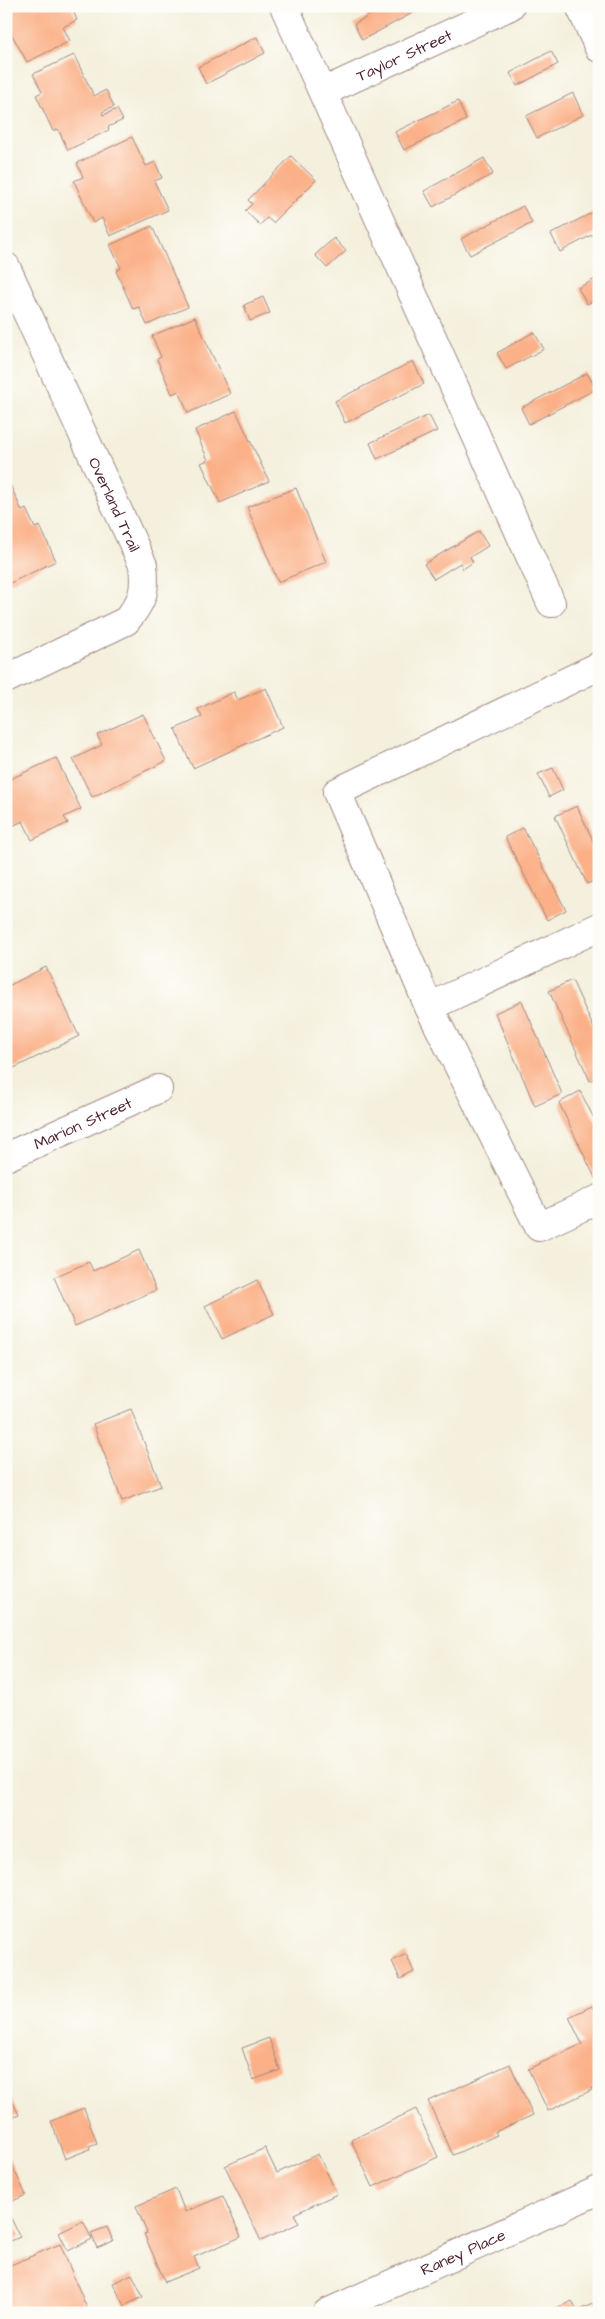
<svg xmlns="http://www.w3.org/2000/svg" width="605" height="2319" font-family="'Architects Daughter',sans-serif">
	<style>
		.building { fill: #fbb087 }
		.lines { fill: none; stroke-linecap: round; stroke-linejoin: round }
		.minor-casing { stroke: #9f8884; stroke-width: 30 }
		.minor { stroke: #fff; stroke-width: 28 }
		.labels { text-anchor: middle; stroke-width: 5; stroke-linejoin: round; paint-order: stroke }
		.street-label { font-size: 16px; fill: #4a1f2b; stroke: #fdfcf7 }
	</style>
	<rect width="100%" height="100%" fill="#fdfcf7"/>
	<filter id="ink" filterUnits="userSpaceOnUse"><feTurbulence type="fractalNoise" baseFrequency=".02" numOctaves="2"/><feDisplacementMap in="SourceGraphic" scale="10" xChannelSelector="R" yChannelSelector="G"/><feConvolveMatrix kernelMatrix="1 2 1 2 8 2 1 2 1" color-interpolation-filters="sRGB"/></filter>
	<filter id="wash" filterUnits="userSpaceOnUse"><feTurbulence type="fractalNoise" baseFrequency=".0096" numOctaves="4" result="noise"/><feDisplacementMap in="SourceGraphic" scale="20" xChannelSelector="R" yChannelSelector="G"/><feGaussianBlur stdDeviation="1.12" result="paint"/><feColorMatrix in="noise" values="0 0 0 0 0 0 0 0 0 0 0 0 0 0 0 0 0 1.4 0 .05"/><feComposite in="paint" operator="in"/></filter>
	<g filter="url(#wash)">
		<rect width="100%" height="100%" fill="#f4f0dd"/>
		<g id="blocks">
			<path class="building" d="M6,6h65l6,14 -14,7 7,14 -43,21 -21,-38z
				M386,6h35l1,2 -60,32 -8,-16z
				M257,37l8,16 -59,31 -8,-17z
				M551,51l7,13 -41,22 -7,-13z
				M74,55l20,41 12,-6 8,17 -12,5 1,3 14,-6 6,11 -15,7 1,3 -41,20 -10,-21 -5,2 -17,-36 6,-3 -9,-18z
				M573,93l10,22 -46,23 -11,-22z
				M458,101l8,19 -62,30 -9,-18z
				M132,137l14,29 9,-4 7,16 -8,3 14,29 -58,26 -8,-18 -9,5 -19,-42 9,-4 -6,-14z
				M291,156l25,24 -43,43 -6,-5 -7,7 -15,-14 7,-7 -4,-4z
				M484,158l9,16 -60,33 -9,-16z
				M523,206l9,17 -62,32 -9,-16z
				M599,209v22l-39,21 -9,-18z
				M152,226l36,81 -41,18 -8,-18 -6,2 -17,-38 5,-3 -11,-23z
				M334,238l12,13 -19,17 -12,-13z
				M599,277v21l-12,6 -9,-16z
				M263,297l7,16 -20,8 -6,-16z
				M195,317l35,77 -42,19 -9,-22 -7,3 -15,-35 4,-2 -9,-21z
				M534,332l10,17 -38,20 -9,-16z
				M413,361l11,23 -79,39 -10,-22z
				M587,373l9,16 -67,35 -8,-16z
				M236,411l33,70 -49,22 -19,-40 7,-3 -13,-30z
				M429,415l8,16 -60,28 -7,-16z
				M9,482l13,29 4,-2 9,19 5,-2 16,35 -50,24v-101z
				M296,488l30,74 -48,20 -31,-75z
				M479,531l9,15 -18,11 3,5 -10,7 -3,-6 -26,16 -10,-15z
				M266,688l17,39 -90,41 -18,-39 27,-12 -4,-8 36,-17 4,8z
				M143,714l23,47 -74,36 -19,-38 29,-14 -5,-10z
				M56,758l25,51 -17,8 4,6 -36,17 -9,-19 -17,8v-48z
				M553,768l10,22 -14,7 -11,-23z
				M577,806l22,48v25l-12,5 -32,-68z
				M523,828l43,82 -19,10 -42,-83z
				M46,967l33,69 -73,36v-85z
				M572,980l27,60v37l-9,4 -41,-90z
				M522,1001l40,93 -27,12 -40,-93z
				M580,1091l19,37v50l-3,2 -37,-77z
				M139,1250l17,40 -81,36 -21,-49 35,-15 4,9z
				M257,1280l17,34 -52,25 -17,-33z
				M131,1409l30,77 -39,15 -29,-77z
				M406,1954l8,18 -14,7 -8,-18z
				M592,2006l7,15v64l-8,3 1,2 -44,21 -20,-42 54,-25 -13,-27z
				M269,2038l11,32 -27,10 -11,-32z
				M510,2064l23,51 -38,17 2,3 -44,20 -25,-54z
				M6,2087l13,28 -13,5z
				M84,2108l13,35 -8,3 1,3 -25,10 -14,-38z
				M416,2109l22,48 -65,30 -22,-47z
				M265,2148l12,25 41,-19 19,40 -43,20 5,9 -38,18 -36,-75z
				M6,2152l20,43 -20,9z
				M176,2189l9,23 38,-16 18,41 -47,20 5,11 -34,14 -21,-48 3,-1 -11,-27z
				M6,2208l14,29 -14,6z
				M83,2221l9,18 -24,12 -9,-18z
				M107,2227l6,14 -16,7 -6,-15z
				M60,2244l29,69h-83v-46z
				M132,2274l11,23 -19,9 -11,-23z
				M572,2301l5,10 22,-10v12h-53z"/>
		</g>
	</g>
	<g filter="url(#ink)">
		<use href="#blocks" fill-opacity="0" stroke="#9f8884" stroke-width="1"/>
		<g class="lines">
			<defs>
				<g id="minor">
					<path d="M284,6l267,597"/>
					<path d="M580,6l19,42"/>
					<path id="s1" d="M323,92l187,-86"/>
					<path id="s2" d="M6,267l137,298c3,26 0,36 -17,56l-120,58"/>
					<path d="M599,666l-262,126 92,215 110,220 60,-28"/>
					<path d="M429,1007l170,-80"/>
					<path id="s3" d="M6,1157l152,-68"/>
					<path id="s4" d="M327,2313l272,-123"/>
				</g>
			</defs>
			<use href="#minor" class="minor-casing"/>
			<use href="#minor" class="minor"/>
		</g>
	</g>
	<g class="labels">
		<g class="street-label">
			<text dy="6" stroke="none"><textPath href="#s1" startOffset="89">Taylor Street</textPath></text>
			<text dy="6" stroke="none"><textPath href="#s2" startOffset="261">Overland Trail</textPath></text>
			<text dy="6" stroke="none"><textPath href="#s3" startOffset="84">Marion Street</textPath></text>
			<text dy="6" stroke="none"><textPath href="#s4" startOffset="149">Raney Place</textPath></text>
		</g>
	</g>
	<rect width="605" height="2319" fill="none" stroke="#fdfcf7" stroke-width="25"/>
</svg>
